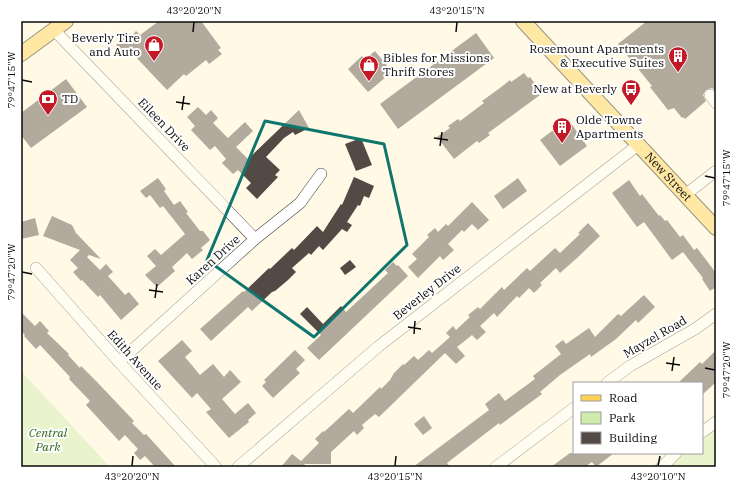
<svg xmlns="http://www.w3.org/2000/svg" width="737" height="488" font-family="'IBM Plex Serif',serif">
	<style>
		.green { fill: #cfecad }
		.building { fill: #534a45 }
		.lines { fill: none; stroke-linecap: round; stroke-linejoin: round }
		.minor-casing { stroke: #3d3d3d; stroke-width: 12 }
		.major-casing { stroke: #1b1b1b; stroke-width: 16 }
		.minor { stroke: #fff; stroke-width: 11 }
		.major { stroke: #ffd256; stroke-width: 14 }
		.marked { fill: none; stroke: #0f766e; stroke-width: 3; stroke-linejoin: round }
		.ticks { fill: none; stroke: #0a0a0a; stroke-width: 1.5 }
		.labels { text-anchor: middle; stroke-width: 4; stroke-linejoin: round; paint-order: stroke }
		.poi-label { font-size: 12px; fill: #0a0a0a; stroke: #fff; text-anchor: end }
		.street-label { font-size: 12px; fill: #0a0a0a; stroke: #fff }
		.park-label { font-size: 12px; font-style: italic; fill: #296516; stroke: #fff }
		.neatline { fill: none; stroke: #0a0a0a; stroke-width: 1.5 }
		.ticks-label { font-size: 10px; text-anchor: middle; fill: #0a0a0a }
	</style>
	<rect width="100%" height="100%" fill="#fff9e6"/>
	<path class="green" d="M21,371l89,96h-89z
		M716,419v48h-66l19,-14h33v-24z"/>
	<path class="building" d="M159,21h42l20,27 -3,2 4,4 -13,10 -3,-4 -20,16 -2,-2 -17,16 -35,-37 -4,5 -12,-13 11,-10 3,3 6,-7 4,4z
		M647,21h69v70l-4,-3 -6,2 -3,5 3,6 -21,18 -2,-2 -1,1 -8,-10 -6,2 -18,-23 2,-1 -34,-42z
		M476,33l18,25 -96,71 -18,-25z
		M375,51l17,21 -24,20 -20,-23 14,-13 3,3z
		M524,73l4,5 2,-1 8,11 -2,2 4,5 -52,38 2,2 -11,8 -2,-2 -23,18 -17,-22 13,-9 -2,-2 10,-7 2,2 24,-18 -2,-2 18,-13 10,-8 1,2z
		M66,79l21,28 -56,41 -10,-13v-22z
		M198,107l8,8 5,-5 7,8 -5,5 15,15 17,-16 8,9 -17,16 12,12 51,-49 10,18 -14,7 -2,-3 -9,6 -18,19 14,13 -5,5 3,2 -21,22 -11,-11 5,-5 -13,-13 -5,4 -11,-11 4,-4 -11,-13 -5,4 -19,-20 4,-4 -8,-9z
		M568,119l19,27 -27,20 -20,-26z
		M361,138l11,27 -16,6 -11,-27z
		M354,177l20,9 -5,12 -5,-2 -4,10 -2,-1 -11,17 5,3 -5,7 -5,-3 -19,21 -4,-4 -8,9 -2,-2 -17,15 4,4 -8,8 -13,11 -3,1 -20,19 -4,-4 -37,34 -11,-12 43,-38 1,1 25,-24 1,1 22,-21 2,2 23,-24 6,6 18,-28 1,1z
		M158,178l8,11 -2,2 10,14 6,-4 8,11 -2,1 14,18h3l7,9 -9,8 2,2 -11,9 -5,-6 -15,14 3,4 -18,16 -12,-12 11,-9 -9,-10 8,-7 6,6 24,-21 -22,-28 -3,2 -10,-13 -4,3 -6,-7z
		M518,178l9,13 -24,18 -9,-13z
		M629,180l11,16 2,-2 17,22 1,-1 5,6 2,-1 13,17 3,-2 11,15 3,-2 19,25v14l-6,4 -8,-12 1,-1 -20,-26 -11,8 -28,-38 -7,5 -25,-34z
		M472,202l17,18 -11,10 -6,-6 -8,8 -2,-2 -14,14 6,6 -11,10 -3,-4 -22,22 -10,-11 9,-8 -5,-5 17,-17 -2,-2 8,-7 3,4 8,-8 2,2z
		M52,216l20,9 4,8 25,26 -12,-4 -2,2 13,13 6,-6 7,8 -5,4 17,19 4,-3 10,12 -18,16 -21,-25 -2,2 -16,-17 -1,1 -8,-9 5,-4 -8,-8 10,-10 -37,-14z
		M35,218l4,17 -18,4v-17z
		M588,223l12,13 -23,22 -17,15 -4,-5 -16,15 2,2 -8,8 -5,-5 -10,10 -2,-2 -20,21 -3,-4 -14,13 6,6 -9,8 -5,-5 -15,12 8,9 -9,8 -11,-11 -66,64 -4,-3 -13,11 2,3 -7,7 -3,-4 -23,21v12h-27l3,3h-26l11,-13 9,7 18,-18 -4,-4 8,-8 1,1 25,-23 4,4 27,-26 1,2 9,-9 4,-7 9,-9 1,1 10,-9 4,4 11,-10 3,3 18,-16 -4,-4 7,-7 3,4 14,-13 -2,-2 10,-8 2,2 22,-22 2,3 23,-22 3,3 25,-23 5,5 20,-19 -2,-1z
		M350,260l6,7 -11,8 -5,-7z
		M393,262l4,4 1,-1 10,11 -89,84 -12,-12 14,-13 -21,-21 7,-7 16,17 18,-18 5,6 42,-39 -3,-3z
		M644,295l11,12 -17,16 -2,-3 -20,19 -25,18 -1,-3 -30,21 -20,17 2,2 -42,31 -1,-2 -52,40 3,4h-37l76,-57 -4,-6 14,-11 6,8 30,-22 -2,-3 28,-22 -6,-8 8,-6 3,4 23,-16 6,9 23,-23 3,2z
		M21,312l14,14 5,-5 9,10 -2,2 22,21 -1,1 12,13 1,-2 16,16 37,39 -2,2 12,12 2,-1 30,33h-21l-10,-11 -5,4 -6,-7 4,-4 -13,-14 -6,6 -33,-36 4,-4 -21,-22 1,-2 -30,-32 -4,4 -12,-13 1,-1 -4,-4z
		M182,340l10,11 -7,6 15,18 13,-11 11,13 6,-7 11,12 -19,17 13,15 13,-11 8,10 -8,7 1,2 -20,16 -23,-26 5,-3 -14,-16 -5,5 -34,-37z
		M295,350l10,10 -9,9 4,4 -27,25 -11,-12 4,-4 -2,-2z
		M716,350v32l-14,13v-12h-24l22,-21 2,2z
		M424,416l8,12 -9,7 -9,-11z
		M570,453h44l-18,14 -4,-5 -7,5h-34z"/>
	<g class="lines">
		<defs>
			<path id="minor" d="M54,30l201,209
				M710,95l6,8
				M685,195l31,-24
				M36,268l83,94 97,105
				M119,362l136,-123 45,-36 21,-29
				M607,383l23,-17 65,-37 21,-15
				M702,432l14,-10
				M238,467l141,-121 259,-201
				M496,467l78,-59
				M662,467l14,-14"/>
			<g id="major">
				<path id="s1" d="M523,21l193,207"/>
				<path d="M21,54l45,-33"/>
			</g>
		</defs>
		<use href="#minor" class="minor-casing"/>
		<use href="#major" class="major-casing"/>
		<use href="#minor" class="minor"/>
		<use href="#major" class="major"/>
	</g>
	<path d="M0 0H737V488H0ZM265,121l119,23 23,101 -93,92 -107,-77z" fill="#fff9e6" fill-opacity=".55" fill-rule="evenodd"/>
	<path class="marked" d="M265,121l119,23 23,101 -93,92 -107,-77z"/>
	<path class="ticks" d="M193,32l1,-10M456,32l1,-10M22,80l10,2M176,102l14,2M182,110l2,-14M434,138l14,2M440,146l2,-14M705,176l10,2M22,272l10,2M149,290l14,2M155,298l2,-14M408,327l13,2M414,334l1,-13M666,363l14,2M705,368l10,2M672,371l2,-14M132,466l1,-10M395,466l1,-10M658,466l2,-10"/>
	<defs>
		<symbol id="shop-pin" viewBox="-11 -11 22 30"><path d="M0 17L-7.5 6A9.5 9.5 0 1 1 7.5 6Z" fill="#c31825" stroke="#fff"/><path d="M-5-2.5h2.3a2.7 3.5 0 0 1 5.4 0H5L5.5 6h-11ZM-1.5-2.5h3a1.5 2.3 0 0 0-3 0Z" fill="#fff"/></symbol>
		<symbol id="building-pin" viewBox="-11 -11 22 30"><path d="M0 17L-7.5 6A9.5 9.5 0 1 1 7.5 6Z" fill="#c31825" stroke="#fff"/><path d="M-4-6H4V6H1V3H-1V6H-4ZM-2.5-4.3h1.7v1.8h-1.7ZM.8-4.3h1.7v1.8H.8ZM-2.5-1h1.7V.8h-1.7ZM.8-1h1.7V.8H.8Z" fill="#fff"/></symbol>
		<symbol id="bus-pin" viewBox="-11 -11 22 30"><path d="M0 17L-7.5 6A9.5 9.5 0 1 1 7.5 6Z" fill="#c31825" stroke="#fff"/><path d="M-5-6H5V4H4V6H2V4H-2V6H-4V4H-5ZM-3.5-4V0h7V-4ZM-3.5 1.2v1.5H-2V1.2ZM2 1.2v1.5H3.5V1.2Z" fill="#fff"/></symbol>
		<symbol id="bank-pin" viewBox="-11 -11 22 30"><path d="M0 17L-7.5 6A9.5 9.5 0 1 1 7.5 6Z" fill="#c31825" stroke="#fff"/><path d="M-6-4H6V4H-6ZM0-2.3a2.3 2.3 0 1 0 0 4.6a2.3 2.3 0 1 0 0-4.6Z" fill="#fff"/></symbol>
	</defs>
	<g fill-rule="evenodd">
		<use href="#shop-pin" x="143" y="34" width="22" height="30"/>
		<use href="#building-pin" x="667" y="45" width="22" height="30"/>
		<use href="#shop-pin" x="358" y="54" width="22" height="30"/>
		<use href="#bus-pin" x="620" y="78" width="22" height="30"/>
		<use href="#bank-pin" x="37" y="88" width="22" height="30"/>
		<use href="#building-pin" x="551" y="116" width="22" height="30"/>
	</g>
	<g class="labels">
		<g class="poi-label">
			<text x="140" y="42">Beverly Tire<tspan x="140" dy="14">and Auto</tspan></text>
			<text x="664" y="53">Rosemount Apartments<tspan x="664" dy="14">&amp; Executive Suites</tspan></text>
			<text x="383" y="62" text-anchor="start">Bibles for Missions<tspan x="383" dy="14">Thrift Stores</tspan></text>
			<text x="617" y="93">New at Beverly</text>
			<text x="62" y="103" text-anchor="start">TD</text>
			<text x="576" y="124" text-anchor="start">Olde Towne<tspan x="576" dy="14">Apartments</tspan></text>
		</g>
		<g class="street-label">
			<text transform="translate(164 125) rotate(46)" y="4">Eileen Drive</text>
			<text dy="4" stroke="none"><textPath href="#s1" startOffset="213">New Street</textPath></text>
			<text transform="translate(213 260) rotate(-42)" y="4">Karen Drive</text>
			<text transform="translate(427 292) rotate(-38)" y="4">Beverley Drive</text>
			<text transform="translate(655 337) rotate(-30)" y="4">Mayzel Road</text>
			<text transform="translate(135 360) rotate(48)" y="4">Edith Avenue</text>
		</g>
		<g class="park-label">
			<text x="48" y="437">Central<tspan x="48" dy="14">Park</tspan></text>
		</g>
	</g>
	<rect width="737" height="488" fill="none" stroke="#ffffff" stroke-width="44"/>
	<rect x="573" y="382" width="130" height="72" fill="#ffffff" stroke="#9d9d9d"/>
	<rect x="581" y="395" width="20" height="6" fill="#ffd256" stroke="#9d9d9d"/>
	<text x="609" y="402" font-size="12" fill="#0a0a0a">Road</text>
	<rect x="581" y="412" width="20" height="12" fill="#cfecad" stroke="#9d9d9d"/>
	<text x="609" y="422" font-size="12" fill="#0a0a0a">Park</text>
	<rect x="581" y="432" width="20" height="12" fill="#534a45" stroke="#9d9d9d"/>
	<text x="609" y="442" font-size="12" fill="#0a0a0a">Building</text>
	<rect x="22" y="22" width="693" height="444" class="neatline"/>
	<g class="ticks-label">
		<text x="194" y="14">43°20'20"N</text>
		<text x="457" y="14">43°20'15"N</text>
		<text transform="translate(11 80) rotate(-90)" y="4">79°47'15"W</text>
		<text transform="translate(726 178) rotate(-90)" y="4">79°47'15"W</text>
		<text transform="translate(11 272) rotate(-90)" y="4">79°47'20"W</text>
		<text transform="translate(726 370) rotate(-90)" y="4">79°47'20"W</text>
		<text x="132" y="480">43°20'20"N</text>
		<text x="395" y="480">43°20'15"N</text>
		<text x="658" y="480">43°20'10"N</text>
	</g>
</svg>
